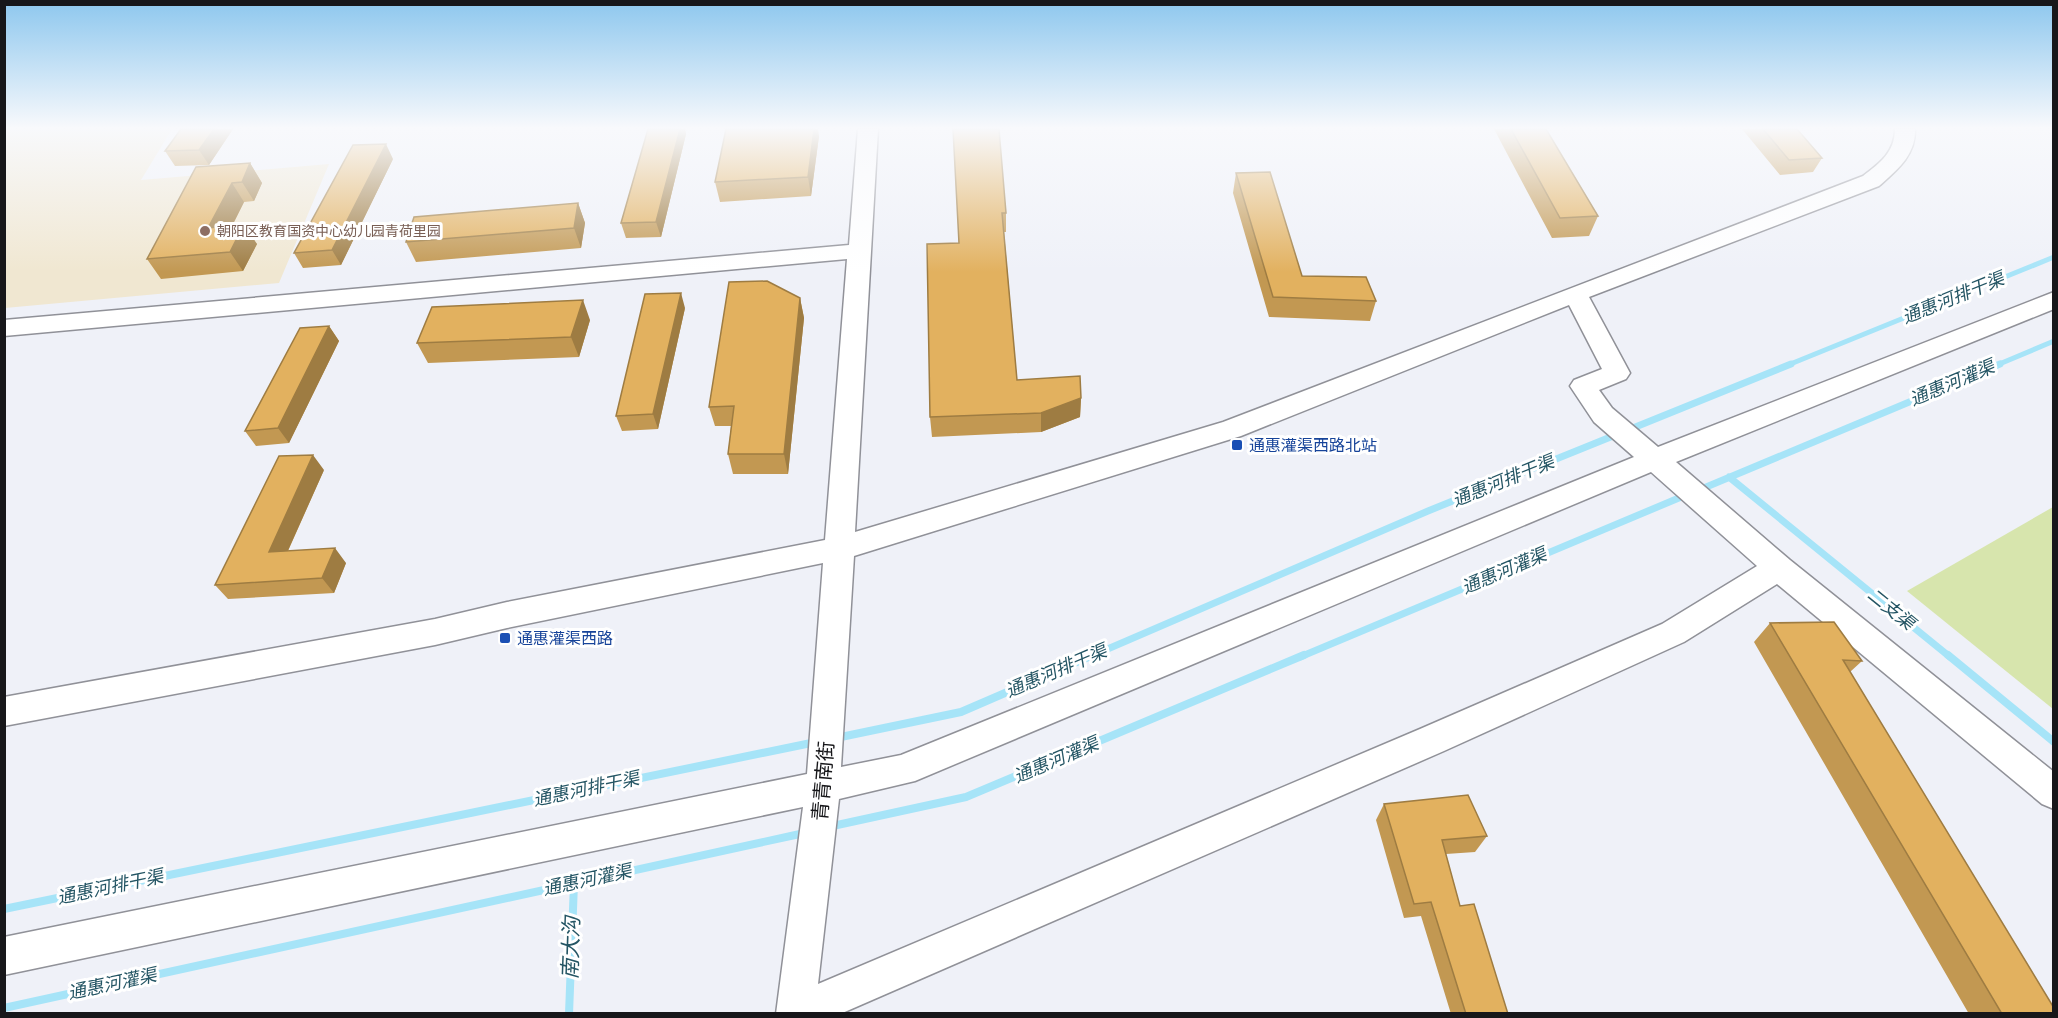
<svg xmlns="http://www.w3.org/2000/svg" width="2058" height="1018" font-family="Ubuntu,'Noto Sans SC',sans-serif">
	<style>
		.education { fill: #f0e7d1 }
		.green { fill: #d7e5ad }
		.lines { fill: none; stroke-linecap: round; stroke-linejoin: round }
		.stream-far2 { stroke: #a6e4f8; stroke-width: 5 }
		.stream-far1 { stroke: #a6e4f8; stroke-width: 7 }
		.stream { stroke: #a6e4f8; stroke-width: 8 }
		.minor-casing { stroke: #909198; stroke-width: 3 }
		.minor { fill: #fff; fill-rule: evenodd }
		.wall { fill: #c29852 }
		.shaded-wall { fill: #9e7c42 }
		.building { fill: #e2b15f; stroke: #9e7c42; stroke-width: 1.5 }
		.education-dot { fill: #8d6e63; stroke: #fff; stroke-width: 2 }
		.transit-dot { fill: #1a4fb4; stroke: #fff; stroke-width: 2 }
		.labels { text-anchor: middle; stroke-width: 6; stroke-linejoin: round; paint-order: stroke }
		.far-education-label { font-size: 14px; fill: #785e54; stroke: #fff; text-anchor: start }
		.transit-label { font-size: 16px; fill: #164399; stroke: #fff; text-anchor: start }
		.water-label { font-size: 18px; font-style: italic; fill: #245564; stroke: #fff }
		.near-street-label { font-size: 20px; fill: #17171a; stroke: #fff }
		.near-water-label { font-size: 21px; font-style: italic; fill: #245564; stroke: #fff }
	</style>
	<rect width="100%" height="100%" fill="#eff1f8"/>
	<path class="education" d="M5,129h167l-31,51 188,-16 -50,119 -274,25z"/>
	<path class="green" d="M2053,507v202l-146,-118z"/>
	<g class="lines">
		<path class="stream-far2" d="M1788,365l266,-108
			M1997,365l57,-24"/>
		<path class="stream-far1" d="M1628,430l163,-66
			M1729,477l221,180
			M1699,490l301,-126
			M1089,657l339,-146 190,-77
			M1300,657l386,-162"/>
		<path class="stream" d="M1948,655l106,87
			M836,738l125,-26 132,-57
			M828,827l138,-30 338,-142
			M4,909l812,-167
			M4,1008l805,-176
			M569,1014l5,-131"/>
		<defs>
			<path id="minor" d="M858,129h20l-23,403 368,-110 640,-246c17,-13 32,-24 32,-47h20c1,26 -18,41 -36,57l-290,111 41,76 -4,6 -27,11 13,18 46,39 396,-155v17l-378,153 114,98 264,212v37l-12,-5 -265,-220 -93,58 -240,109 -604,263h-64l27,-207 -799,168v-38l803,-163 16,-211 -316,65 -72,17 -431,81v-29l431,-78 72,-17 318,-62 22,-281 -843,77v-16l845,-75zM1569,305l33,64 -28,11 -4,6 24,36 40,35 -733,298 -60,12 13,-211 387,-120zM1651,472l106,94 -95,58 -242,105 -602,255 21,-185 76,-18z"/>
		</defs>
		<use href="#minor" class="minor-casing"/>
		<use href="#minor" class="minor"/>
	</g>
	<path class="wall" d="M181,129h52l-24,36 -34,1 -10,-15z
		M648,129h37l1,5 -25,103 -35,1 -5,-15z
		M953,129l53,84v19h-2l13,148 64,18 -1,19 -39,15 -109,5 -2,-20 29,-174z
		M1494,129h52l52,87 -9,20 -37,2z
		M1742,129h55l25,29 -9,14 -33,3z
		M819,136l-8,60 -91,6 -5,-20z
		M393,159l-52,106 -38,3 -9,-15z
		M250,163l12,20 -8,18 -10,1 -12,24 25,18 -14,27 -82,8 -14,-20z
		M1236,173l66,103 74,25 -6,20 -101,-4 -36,-124z
		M578,203l7,20 -4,25 -165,14 -10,-20z
		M800,298l4,20 -16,156h-55l-5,-20 3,-28h-16l-6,-19z
		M685,308l-27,121 -36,2 -6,-15z
		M590,320l-11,37 -151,6 -11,-20z
		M329,326l10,15 -50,102 -33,3 -11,-15z
		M324,470l-36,81 58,12 -12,30 -106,6 -13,-14z
		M1770,623l92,38 -12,11 204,342h-85l-215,-372z
		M1384,804l103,32 -12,16 -29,2 14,52 48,108h-57l-30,-98 -17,2 -28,-98z"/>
	<path class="shaded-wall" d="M214,129h19l-24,36 -10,-15z
		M680,129h5l1,5 -25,103 -5,-15z
		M814,129h4l1,7 -8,60 -3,-19z
		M386,144l7,15 -52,106 -9,-15z
		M250,163l12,20 -8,18 -12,-19z
		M232,183l12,19 -23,46 -13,-20z
		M578,203l7,20 -4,25 -7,-20z
		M244,224l13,20 -14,27 -13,-19z
		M681,293l4,15 -27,121 -5,-15z
		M800,298l4,20 -16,156 -4,-20z
		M583,300l7,20 -11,37 -8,-20z
		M329,326l10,15 -50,102 -11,-15z
		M1081,398l-1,19 -39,15v-19z
		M313,455l11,15 -43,96 -12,-14z
		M335,548l11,15 -12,30 -12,-15z"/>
	<path class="building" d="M181,129h33l-15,21 -34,1z
		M648,129h32l-24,93 -35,1z
		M726,129h88l-6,48 -93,5z
		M953,129h46l7,84h-4l15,167 63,-4 1,22 -40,15 -111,4 -3,-173 32,-1z
		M1511,129h35l52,87 -38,2z
		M1763,129h34l25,29 -33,2z
		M386,144l-54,106 -38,3 59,-108z
		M250,163l-8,19 -10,1 -24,45 36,-4 -14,28 -83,7 49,-92z
		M1270,172l32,104 64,1 10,24 -103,-4 -37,-124z
		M578,203l-4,25 -168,14 8,-25z
		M767,281l33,17 -16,156h-56l6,-48 -25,1 20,-125z
		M681,293l-28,121 -37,2 29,-122z
		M583,300l-12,37 -154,6 15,-36z
		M329,326l-51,102 -33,3 55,-103z
		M313,455l-44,97 66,-4 -13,30 -107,7 64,-129z
		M1834,622l28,39 -19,-1 211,348v6h-52l-232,-391z
		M1468,795l19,41 -45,4 18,66 14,-2 34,110h-42l-35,-112 -17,2 -30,-100z"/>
	<linearGradient id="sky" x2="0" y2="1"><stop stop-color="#8dc7ee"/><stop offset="0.47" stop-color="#f8f9fc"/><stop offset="1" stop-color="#f8f9fc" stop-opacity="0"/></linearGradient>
	<rect width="2058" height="272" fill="url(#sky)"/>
	<circle class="education-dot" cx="205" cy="231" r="6"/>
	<g class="transit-dot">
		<rect x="1231" y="439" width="12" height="12" rx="3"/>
		<rect x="499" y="632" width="12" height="12" rx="3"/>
	</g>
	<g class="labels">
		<g class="far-education-label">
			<text x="217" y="236">朝阳区教育国资中心幼儿园青荷里园</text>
		</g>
		<g class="transit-label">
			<text x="1249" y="451">通惠灌渠西路北站</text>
			<text x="517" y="644">通惠灌渠西路</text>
		</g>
		<g class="water-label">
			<text transform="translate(1953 298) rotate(-22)" y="6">通惠河排干渠</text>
			<text transform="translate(1952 383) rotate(-23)" y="6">通惠河灌渠</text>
			<text transform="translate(1503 481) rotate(-22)" y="6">通惠河排干渠</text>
			<text transform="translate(1504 571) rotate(-23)" y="6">通惠河灌渠</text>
			<text transform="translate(1891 609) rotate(39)" y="6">二支渠</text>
			<text transform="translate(1056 671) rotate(-23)" y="6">通惠河排干渠</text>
			<text transform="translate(1056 760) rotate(-23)" y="6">通惠河灌渠</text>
			<text transform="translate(586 789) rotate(-12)" y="6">通惠河排干渠</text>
			<text transform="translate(587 880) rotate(-12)" y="6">通惠河灌渠</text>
			<text transform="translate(110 887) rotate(-12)" y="6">通惠河排干渠</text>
			<text transform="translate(112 984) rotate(-12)" y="6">通惠河灌渠</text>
		</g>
		<g class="near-street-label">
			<text transform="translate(823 781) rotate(-85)" y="7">青青南街</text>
		</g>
		<g class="near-water-label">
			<text transform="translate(571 948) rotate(-88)" y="7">南大沟</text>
		</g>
	</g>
	<rect width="2058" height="1018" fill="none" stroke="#17171a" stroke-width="12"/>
</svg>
